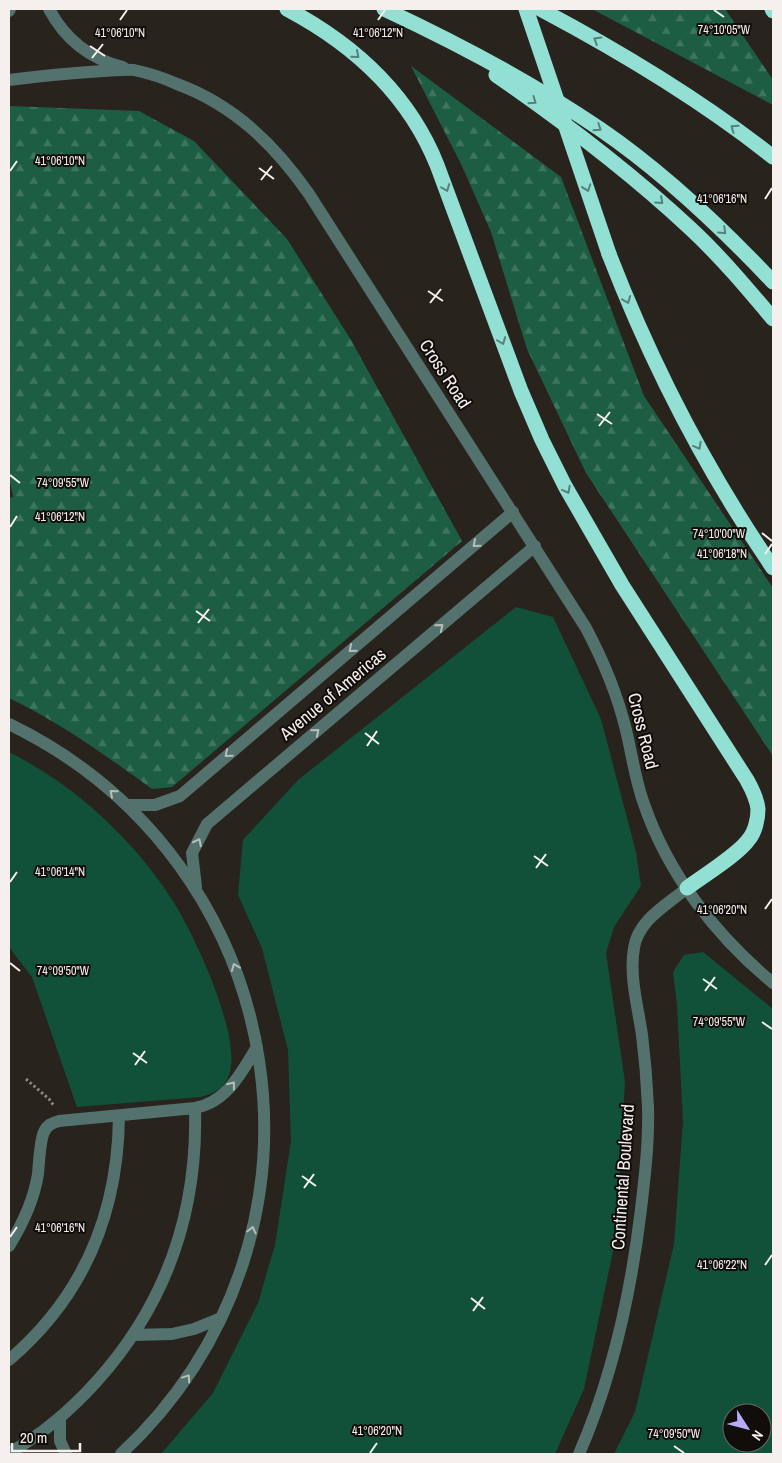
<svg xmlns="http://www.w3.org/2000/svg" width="782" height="1463" font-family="'Archivo Narrow',sans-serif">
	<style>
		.green { fill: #115139; fill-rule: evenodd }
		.forest { fill: url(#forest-firs) }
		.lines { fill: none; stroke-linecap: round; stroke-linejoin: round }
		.path { stroke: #8c8682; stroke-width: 3; stroke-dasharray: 2.5 2.5; stroke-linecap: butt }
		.minor { stroke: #54726d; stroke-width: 12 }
		.highway { stroke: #92dfd3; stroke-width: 15 }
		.highway-bridge { stroke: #92dfd3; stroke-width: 15 }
		.oneway { stroke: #588079 }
		.oneway2 { stroke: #b5beba }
		.ticks { fill: none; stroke: #f5f0ed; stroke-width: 2 }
		.labels { text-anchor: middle; stroke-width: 4; stroke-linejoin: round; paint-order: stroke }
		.street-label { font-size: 18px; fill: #f5f0ed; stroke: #100d0b }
		.ticks-label { font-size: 12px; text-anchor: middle; fill: #f5f0ed; stroke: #100d0b; stroke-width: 4; stroke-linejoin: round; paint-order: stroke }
	</style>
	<defs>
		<pattern id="forest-firs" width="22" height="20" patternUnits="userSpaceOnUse" patternTransform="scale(1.25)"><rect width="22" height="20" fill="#1d5d44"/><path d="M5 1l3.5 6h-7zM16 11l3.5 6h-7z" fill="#3e755f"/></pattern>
	</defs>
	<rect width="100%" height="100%" fill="#29231e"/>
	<path class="green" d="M516,607l37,10 48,102 35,133 5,34 -27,41 -8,26 19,129 -9,155 -32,152 -29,65h-394l52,-61 45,-90 17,-58 16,-104 -3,-91 -26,-102 -24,-53 5,-55 55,-60z
		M9,752c45,23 86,54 120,92 16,17 31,37 44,57 21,33 70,137 56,174 -4,13 -16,19 -29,22l-123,10 -45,-130 -23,-30z
		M703,952l70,57v445h-159l21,-42 39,-168 9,-123 -6,-116 -4,-33 11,-17zM732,1413h30v30h-30z"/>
	<path class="forest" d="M592,9h133l48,71v25z
		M411,66l150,111 83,219 129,192v168l-187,-283 -59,-124 -36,-117 -29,-66z
		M9,106l130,5 55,30 93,98 64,101 111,201 -290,246 -20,2c-47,-34 -91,-66 -143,-91v-200l4,-1 -4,-21z"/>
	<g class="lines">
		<path class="path" d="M26,1079l23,20 5,7"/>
		<path class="minor" d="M49,9c16,30 41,50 74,58
			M9,11l1,-2
			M9,80c31,-4 63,-7 94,-9 10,0 21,-2 31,-1 14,3 30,8 43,14 57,21 98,61 132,110l277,434c18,34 31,65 40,102 6,24 9,50 18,74 24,70 72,132 129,179
			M9,724c285,138 344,513 112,730
			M128,805h27l25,-9 333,-284
			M196,887l-4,-34 15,-29 328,-278
			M9,1246c13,-21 25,-47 29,-72 1,-11 2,-34 6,-42 3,-7 8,-9 15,-11l136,-13c32,-6 46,-35 62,-61
			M133,1335l39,-1 22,-5 27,-11
			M9,1360c75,-64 109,-146 110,-244
			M60,1419v22l6,13
			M9,1453c34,-19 62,-43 88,-72 69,-77 101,-169 98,-273
			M579,1454c34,-78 52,-161 62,-245 4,-34 8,-68 7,-102 -1,-24 -3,-48 -6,-72 -4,-28 -13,-59 -8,-87 4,-28 33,-43 53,-60"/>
		<path class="highway" d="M287,9c66,35 122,86 150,156l84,226 21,49 23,46 57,99 125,195c5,9 10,19 11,29 0,10 -3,23 -9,30 -10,15 -46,37 -62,49
			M384,9c75,35 147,73 216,120 63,43 121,98 173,153
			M540,9c81,43 161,91 233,148
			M772,9l1,2
			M496,75c68,47 134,97 195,154 30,28 56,59 82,90
			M609,254c43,111 97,216 164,314"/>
		<path class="highway-bridge" d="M526,9l83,245"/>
	</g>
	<defs><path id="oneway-chevron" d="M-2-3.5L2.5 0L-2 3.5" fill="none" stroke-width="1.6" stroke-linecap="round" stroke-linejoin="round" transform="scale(1.25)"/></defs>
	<g class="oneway">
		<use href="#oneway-chevron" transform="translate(597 40) rotate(-149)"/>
		<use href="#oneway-chevron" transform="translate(356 55) rotate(40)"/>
		<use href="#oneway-chevron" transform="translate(533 101) rotate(35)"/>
		<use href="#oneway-chevron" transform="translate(598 128) rotate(34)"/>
		<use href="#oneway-chevron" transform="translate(734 128) rotate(-145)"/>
		<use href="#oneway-chevron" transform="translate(446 188) rotate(69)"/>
		<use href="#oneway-chevron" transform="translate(587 188) rotate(71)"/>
		<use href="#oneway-chevron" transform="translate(660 201) rotate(42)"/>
		<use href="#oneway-chevron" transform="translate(723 231) rotate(44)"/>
		<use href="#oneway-chevron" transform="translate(627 300) rotate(68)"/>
		<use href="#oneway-chevron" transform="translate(502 341) rotate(69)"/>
		<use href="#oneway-chevron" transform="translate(698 446) rotate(61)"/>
		<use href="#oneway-chevron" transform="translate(567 490) rotate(62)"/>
	</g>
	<g class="oneway2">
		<use href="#oneway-chevron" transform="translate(476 544) rotate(140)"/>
		<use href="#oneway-chevron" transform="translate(440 627) rotate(-40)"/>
		<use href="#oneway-chevron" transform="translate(352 649) rotate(140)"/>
		<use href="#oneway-chevron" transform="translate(316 732) rotate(-40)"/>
		<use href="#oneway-chevron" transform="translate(228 754) rotate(140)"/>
		<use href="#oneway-chevron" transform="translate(113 793) rotate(-139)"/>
		<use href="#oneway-chevron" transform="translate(198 842) rotate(-63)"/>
		<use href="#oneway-chevron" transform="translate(235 967) rotate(-112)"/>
		<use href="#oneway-chevron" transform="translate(232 1085) rotate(-52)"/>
		<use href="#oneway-chevron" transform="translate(252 1230) rotate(-77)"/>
		<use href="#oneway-chevron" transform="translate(187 1378) rotate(-56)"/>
	</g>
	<path class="ticks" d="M714,10l10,7M120,20l7,-10M378,20l7,-10M90,46l15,10M92,58l11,-14M259,168l15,11M10,171l7,-10M261,180l11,-14M765,199l7,-11M428,291l15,10M430,303l11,-14M597,414l15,10M599,426l11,-14M10,475l10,8M10,527l7,-11M762,533l10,8M765,554l7,-10M196,611l14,10M198,623l11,-14M365,733l14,11M367,746l10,-15M534,856l14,10M536,868l10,-14M10,882l7,-10M765,909l7,-10M10,963l10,8M703,979l14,10M705,991l10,-14M762,1022l10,7M133,1053l14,10M135,1065l10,-14M302,1176l14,10M304,1188l10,-14M10,1237l7,-10M765,1265l7,-10M471,1298l14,11M473,1311l10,-14M674,1446l10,7M370,1453l7,-10"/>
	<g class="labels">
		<g class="street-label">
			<text transform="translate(445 374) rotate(57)" y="6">Cross Road</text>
			<text transform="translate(333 694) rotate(-40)" y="6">Avenue of Americas</text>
			<text transform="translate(643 731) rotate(76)" y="6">Cross Road</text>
			<text transform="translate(623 1177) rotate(-86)" y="6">Continental Boulevard</text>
		</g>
	</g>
	<g class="ticks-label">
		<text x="724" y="34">74°10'05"W</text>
		<text x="378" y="37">41°06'12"N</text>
		<text x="120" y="37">41°06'10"N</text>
		<text x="60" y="165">41°06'10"N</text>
		<text x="722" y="203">41°06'16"N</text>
		<text x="63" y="487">74°09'55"W</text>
		<text x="60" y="521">41°06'12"N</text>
		<text x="719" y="538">74°10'00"W</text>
		<text x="722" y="558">41°06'18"N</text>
		<text x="60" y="876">41°06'14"N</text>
		<text x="722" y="914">41°06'20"N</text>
		<text x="63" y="975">74°09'50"W</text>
		<text x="719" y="1026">74°09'55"W</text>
		<text x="60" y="1232">41°06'16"N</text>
		<text x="722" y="1269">41°06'22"N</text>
		<text x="377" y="1435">41°06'20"N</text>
		<text x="674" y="1438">74°09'50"W</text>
	</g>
	<rect width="782" height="1463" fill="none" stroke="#f5f0ed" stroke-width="20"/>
	<g transform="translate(747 1428) rotate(126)"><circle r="24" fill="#100d0b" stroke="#6c6865"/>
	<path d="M0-4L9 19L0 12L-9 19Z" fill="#b6acf8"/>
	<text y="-8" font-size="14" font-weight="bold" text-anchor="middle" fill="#f5f0ed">N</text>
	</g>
	<path d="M12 1443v8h68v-8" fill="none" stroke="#f5f0ed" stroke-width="2.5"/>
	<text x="20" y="1443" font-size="15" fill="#f5f0ed" stroke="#100d0b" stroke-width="4" paint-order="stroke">20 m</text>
</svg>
